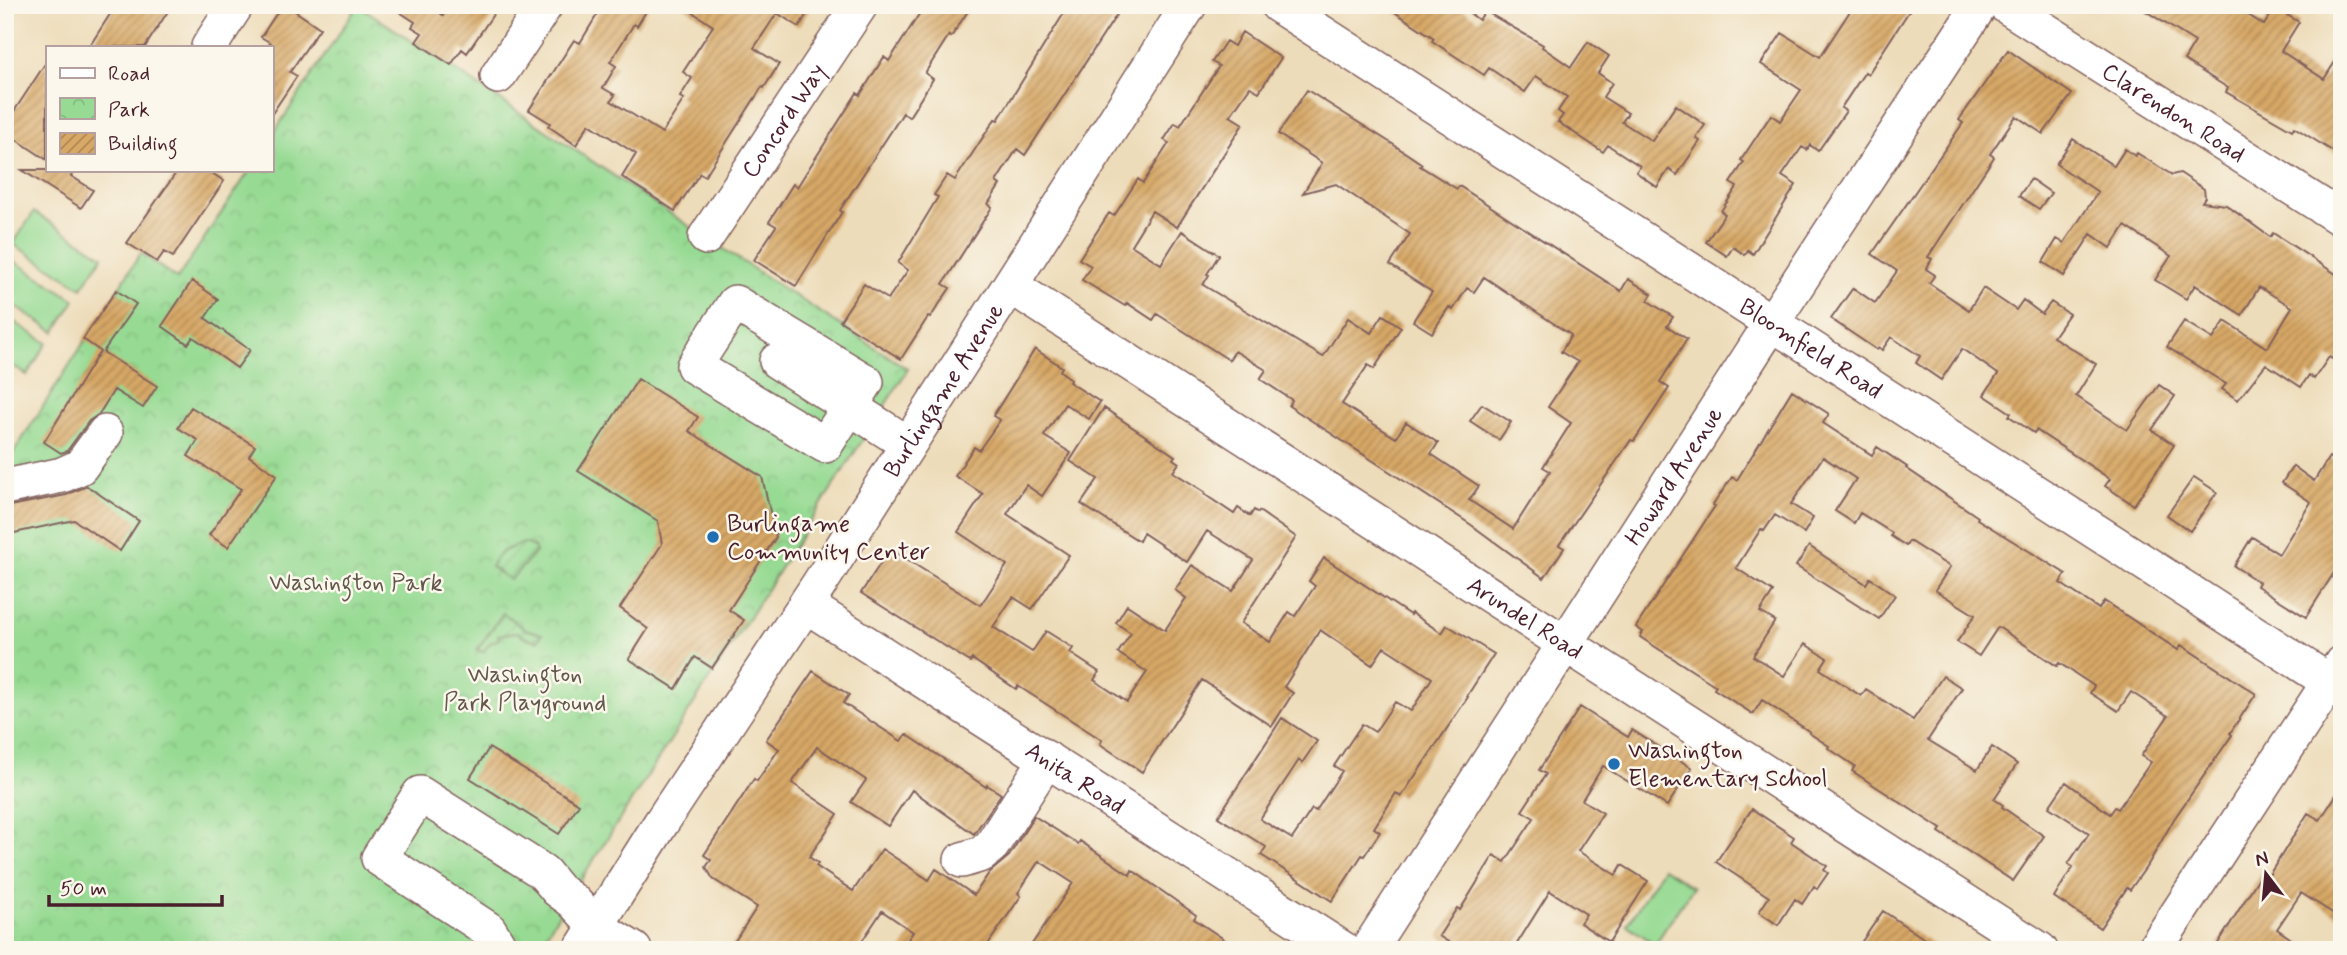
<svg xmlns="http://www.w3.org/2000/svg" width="2347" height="955" font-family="Mynerve,sans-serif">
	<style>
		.grass { fill: #96da93; stroke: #707c5f; stroke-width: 2 }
		.park { fill: url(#park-crowns); stroke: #707c5f; stroke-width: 2 }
		.garden { fill: url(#garden-furrows); stroke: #707c5f; stroke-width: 2 }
		.building { fill: url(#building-hatch) }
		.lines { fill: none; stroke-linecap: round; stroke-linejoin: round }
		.minor-casing { stroke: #83615d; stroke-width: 38 }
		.minor { stroke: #fff; stroke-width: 35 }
		.poi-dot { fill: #1f6fb2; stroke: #fbf7ec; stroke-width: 2.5 }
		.labels { text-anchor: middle; stroke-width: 5; stroke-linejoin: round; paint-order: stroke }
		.street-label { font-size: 24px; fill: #4a1f2b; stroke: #fbf7ec }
		.poi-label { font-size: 24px; fill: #4a1f2b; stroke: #fbf7ec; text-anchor: start }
		.park-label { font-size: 24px; fill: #61574a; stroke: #fbf7ec }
	</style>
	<defs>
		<pattern id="park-crowns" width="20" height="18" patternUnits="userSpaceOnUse" patternTransform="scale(1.75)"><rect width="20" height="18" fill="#96da93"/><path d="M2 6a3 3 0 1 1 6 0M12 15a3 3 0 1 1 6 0" fill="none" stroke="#83bb7f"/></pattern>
		<pattern id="garden-furrows" width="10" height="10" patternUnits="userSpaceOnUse" patternTransform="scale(1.75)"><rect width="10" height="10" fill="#96da93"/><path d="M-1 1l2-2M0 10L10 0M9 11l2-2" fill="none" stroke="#83bb7f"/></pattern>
		<pattern id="building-hatch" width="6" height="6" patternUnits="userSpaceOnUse" patternTransform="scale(1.75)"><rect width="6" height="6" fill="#d7a866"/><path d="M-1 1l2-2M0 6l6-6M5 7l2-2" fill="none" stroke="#b08854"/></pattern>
	</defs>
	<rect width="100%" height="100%" fill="#fbf7ec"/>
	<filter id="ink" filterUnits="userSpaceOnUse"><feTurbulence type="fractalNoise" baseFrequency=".0143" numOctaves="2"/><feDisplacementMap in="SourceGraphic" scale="14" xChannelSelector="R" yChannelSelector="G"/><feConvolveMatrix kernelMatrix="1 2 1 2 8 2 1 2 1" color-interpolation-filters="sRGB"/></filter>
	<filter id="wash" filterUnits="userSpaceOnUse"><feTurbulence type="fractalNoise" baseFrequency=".00686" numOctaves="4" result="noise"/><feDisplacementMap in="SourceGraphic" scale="28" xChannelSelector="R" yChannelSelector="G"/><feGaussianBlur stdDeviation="1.57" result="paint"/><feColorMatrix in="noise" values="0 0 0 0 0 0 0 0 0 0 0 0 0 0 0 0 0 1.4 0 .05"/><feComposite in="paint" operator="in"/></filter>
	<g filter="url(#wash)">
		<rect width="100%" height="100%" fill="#eddcb9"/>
		<path class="grass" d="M34,212l69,44 -21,32 -69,-44z
			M6,256l69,44 -20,32 -50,-32z
			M5,316l42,27 -20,32 -22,-14z
			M1663,868l30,19 -38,57 -28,-19z"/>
		<path class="park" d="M358,5l394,263 156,101 -372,581h-531v-484l136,-213 36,26 73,-109h21v-33z"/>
		<path class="garden" d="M525,543l9,4 2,5 -26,28 -19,-13c7,-17 18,-19 34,-24z
			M503,613l22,16 17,5 -5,7 -17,-6 -1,-3 -21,3 1,4 -9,4 -7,9 -6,-2z"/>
		<g id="blocks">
			<path class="building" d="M116,5h56l-27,42h-56z
				M282,5h4l34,23 -30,44 7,4 -26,39v-72l-10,-6z
				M389,5h39l15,10 6,-10h34l11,8 -27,40 -5,-4 -11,16 -35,-23 6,-9 -10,-6 3,-5z
				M603,5h47l-13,21 -3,-2 -24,38 6,4 -13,22 12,7 -4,6 51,32 22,-34 -4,-2 12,-19 -9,-6 30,-46 -31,-21h130l-13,22 -22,-14 -23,35 25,16 -15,24 -2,-1 -57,89 -5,-3 -25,38 -53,-34 14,-23 -47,-30 -13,21 -28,-19 2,-3 -21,-13 45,-70 6,3z
				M925,5h47l-21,32 -2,-2 -24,38 8,6 -24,38 -6,-4 -63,97 2,2 -46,74 -42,-26 22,-34 -7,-4 24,-38 4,3 60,-94 3,2 24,-38 5,4z
				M1069,5h54l-98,150 -8,-6 -21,33 4,3 -12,19 4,3 -49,77 7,4 -20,30 -2,-1 -27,42 -61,-38 24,-37 24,15 20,-29 -10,-7 40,-66 -4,-2 13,-20 8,5 40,-61 3,1z
				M1384,5h74l21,15 6,-9 58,34 -1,2 29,20 17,-25 21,14 -11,17 14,10 -9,14 25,16 -6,9 30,19 24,-36 29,20 -9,13 4,3 -23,34 -8,-6 -12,18 -21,-15 4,-6 -32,-21 -5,7 -45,-30 5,-7 -5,-4 9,-14 -31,-21 -11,16 -36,-24 -5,7 -52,-34 2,-3z
				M1854,5h59l-45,69 -3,-2 -24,36 5,3 -28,40 -8,-6 -3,5 -5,-3 -20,29 14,9 -43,69 -5,-4 -3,5 -12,-8 -6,9 -21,-14 19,-28 -4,-3 16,-24 -7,-4 14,-21 -3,-2 30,-45 9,6 21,-31 -40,-26 21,-31 38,24z
				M2136,5h97l31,20 11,-17 24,14 -18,29 43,28 18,-28v106l-48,-30 -2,3 -66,-38 2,-4 -44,-28 11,-18z
				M1242,32l39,26 -22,34 -9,-5 -20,29 13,8 -66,103 -25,-16 -21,34 30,19 21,-33 37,24 -12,19 2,1 -6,10 120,72 25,-39 23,15 12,-18 18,12 -27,42 -6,-4 -26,39 54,34 10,-16 32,21 -7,11 48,32 -10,14 44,29 37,-58 -7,-4 28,-44 -23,-16 30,-45 -17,-10 10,-17 -87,-58 -10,15 -7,-4 -14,22 -4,-3 -17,26 -19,-12 19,-29 -42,-27 20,-31 -74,-50 -33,9 19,-30 -44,-29 29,-44 84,53 31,21 -2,2 37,23 2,-3 162,105 7,-12 24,15 -4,7 25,16 -6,9 20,13 -27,43 9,6 -35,53 -3,-1 -72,105 5,3 -20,30 -74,-54 -181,-118 3,-6 -32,-21 6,-9 -31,-19 -6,9 -72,-46 -4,6 -26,-17 -2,3 -43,-26 9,-14 -12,-7 30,-46 5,3 24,-37 5,4 26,-40 -5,-3 11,-17 5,3 39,-60 -7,-4 14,-21 8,5z
				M2008,50l64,44 -29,40 -27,-18 -26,38 4,3 -66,100 4,2 -6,10 9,6 -6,8 40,27 14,-22 33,22 7,-10 19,14 9,-12 18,12 -16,23 43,27 -20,32 51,34 32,-45 16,11 -23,34 22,15 -40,60 -29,-19 5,-7 -74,-49 -2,3 -25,-17 2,-3 -27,-18 14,-21 -36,-25 -21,31 -25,-17 4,-7 -29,-19 -9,13 -3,-2 -2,2 -46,-31 22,-31 22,15 22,-32 -25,-17 91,-131 -4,-3z
				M47,61v99l-42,-28v-7z
				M2073,139l41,27 11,-17 10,7 2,-3 35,22 8,-2 24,16 1,8 -3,5 24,3 44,32 3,-4 69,45v86l-13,-7 -15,22 -5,-4 -8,12 -35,-23 -28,36 -16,-11 4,-5 -59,-37 17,-26 29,18 12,-18 42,27 25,-41 -33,-20 -17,28 -47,-30 -9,14 -31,-19 16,-24 -46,-30 -14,22 -20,-14 -27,42 -21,-14 14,-23 7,4 34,-51 -42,-28z
				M22,170h53l-4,6 22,14 -12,18z
				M178,170h29l17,11 -51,76 -9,-5 -7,10 -30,-19z
				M2031,179l20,14 -12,16 -20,-13z
				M192,281l26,18 -13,19 45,32 -13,18 -44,-31 -5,7 -26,-18z
				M116,290l20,14 -33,48 54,34 -14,22 -29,-18 -15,24 -10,7 -22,30 -6,2 -17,-11 56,-91 -17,-12z
				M1035,349l27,18 -2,4 11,8 -2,3 31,20 -11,17 -24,-15 -21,32 27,17 -29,43 -16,-11 -19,29 62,41 -37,54 -19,-12 -20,30 39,25 14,-21 27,17 -3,5 29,19 -5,8 33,22 20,-30 -29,-19 13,-20 -15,-10 11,-18 38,25 21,-32 -11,-8 17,-25 41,26 20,-31 -46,-29 -20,31 -44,-29 -4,8 -58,-37 17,-25 -28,-18 34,-53 71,48 -2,3 6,4 -6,9 32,20 -1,2 30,20 4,-6 12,8 4,-6 4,3 1,-2 37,26 -55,86 29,19 19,-30 6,4 20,-30 -6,-5 15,-23 86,57 1,-2 31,20 5,-8 47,29 -27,42 1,1 -67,100 -5,-4 -22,35 6,4 -16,24 -2,-1 -30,46 -71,-46 5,-8 -48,-30 64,-99 35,23 -15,22 -3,-3 -39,59 32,20 20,-30 4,2 26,-40 -8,-5 28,-42 13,8 20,-30 16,9 21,-33 -48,-31 -12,18 -52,-35 -36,57 9,6 -21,33 -70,-46 -60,92 -42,-28 2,-4 -84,-54 -2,3 -44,-30 -2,3 -109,-69 29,-44 90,56 6,-8 21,-32 -49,-33 25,-38 -28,-18 19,-29 5,3 21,-30 -7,-4z
				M638,379l60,38 -9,14 73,46 14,60 -47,73 15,10 -32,48 -17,-11 -19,32 -47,-30 19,-30 -28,-21 42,-64 -4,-23 -80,-50z
				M1792,390l37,24 -6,9 49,32 5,-8 30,20 -1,1 72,49 -1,2 89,55 -6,9 39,26 5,-8 74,49 3,-5 75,49 -26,39 2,2 -58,84 -25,44 -19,27 -3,-2 -27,40 -46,-31 19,-30 -5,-3 21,-31 -40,-26 17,-25 44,32 5,-7 3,2 33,-47 -10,-6 27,-40 -37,-24 -13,19 -28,-18 4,-7 -35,-23 -2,3 -59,-39 -19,29 -22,-14 18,-27 -40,-25 15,-23 -41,-26 -3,5 -15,-10 1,-3 -32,-20 -6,10 -19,-12 21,-32 -33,-22 -32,47 22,14 -9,15 -29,-18 -11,16 -3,-2 -25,39 37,24 -13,20 15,9 -22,35 31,20 21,-32 22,14 -7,11 41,27 5,-7 47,31 30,-44 19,12 -34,52 49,30 15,-23 25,17 -23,35 9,6 -1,2 42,29 -31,45 -74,-49 2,-3 -89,-58 3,-5 -27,-18 1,-2 -20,-13 1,-1 -48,-32 -9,14 -39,-25 2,-3 -76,-49 3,-5 -7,-5 79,-121 -2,-1 19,-28 5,3z
				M1482,404l29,18 -12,18 -29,-19z
				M191,407l64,39 -6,10 28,19 -49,72 -19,-12 32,-46 -53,-33 10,-16 -20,-12z
				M2329,457l13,7v96l-36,57 -49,-31 2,-4 -25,-16 18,-29 27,17 32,-52 -29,-19 11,-17 21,15z
				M2194,477l23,15 -27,39 -23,-16z
				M87,486l52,35 -19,30 -46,-31 -69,15v-28l61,-12z
				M1809,546l57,38 4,-6 25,17 -16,24 -83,-53z
				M813,671l36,24 -6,8 58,38 5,-7 80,53 1,-2 14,9 -27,40 -62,-44 -24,36 -37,-24 15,-22 -49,-33 -25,36 46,31 -29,43 9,6 -2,3 37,25 29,-42 47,31 7,-11 38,26 15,-22 20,-17 25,-40 44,28 2,-3 50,34 2,-5 64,45 -2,4 46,31h-212l45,-67 -34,-22 -21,32 3,3 -37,54h-83l12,-18 -31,-21 -26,39h-127l28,-43 -44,-28 -7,-12 5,-7 -7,-5 50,-76 3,2 22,-32 -13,-9z
				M1580,707l48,30 4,-7 60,38 -25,38 -64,-40 -21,34 21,13 -25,38 38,24 6,-10 26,16 -39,61 -29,-19 6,-9 -36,-23 -37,59h-52l-22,-14 18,-28 3,2 34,-55 11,7 29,-44 -12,-7 24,-37 -7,-4z
				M489,748l90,56 -20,30 -89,-56z
				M2342,786v133l-41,-26 -24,36 30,21h-93l49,-79 6,4 39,-62 12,7z
				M1752,809l42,28 -3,5 36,24 -3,4 4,3 -11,16 -3,-3 -12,18 -7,-5 -17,26 -19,-13 10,-15 -53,-35z
				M1883,911l58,39h-85z"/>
		</g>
	</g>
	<g filter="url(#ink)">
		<use href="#blocks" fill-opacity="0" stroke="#83615d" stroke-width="2"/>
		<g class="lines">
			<defs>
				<g id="minor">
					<path id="s1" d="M1278,5l1064,685"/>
					<path id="s2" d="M2005,5l337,214"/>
					<path d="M209,47l27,-42"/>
					<path d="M498,76l47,-71"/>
					<path id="s3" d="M706,237l154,-232"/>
					<path id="s4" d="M1011,286l1029,664"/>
					<path d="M735,303l131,79 -41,63 -131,-79z"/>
					<path d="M777,361l131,83"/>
					<path d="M5,487l57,-12 18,-8 25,-34"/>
					<path id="s5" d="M806,605l538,345"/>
					<path d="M962,860l20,-6 10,-9 55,-86"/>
					<path d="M501,950l-12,-20 -110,-72 41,-64 123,78 15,18 15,11 24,26 37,23"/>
					<path id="s6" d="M581,950l80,-127 157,-237 371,-581"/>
					<path id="s7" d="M1368,950l416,-646 196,-299"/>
					<path d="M2154,950l188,-287"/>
				</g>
			</defs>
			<use href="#minor" class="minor-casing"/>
			<use href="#minor" class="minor"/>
		</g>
	</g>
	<g class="poi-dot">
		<circle cx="713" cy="537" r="7"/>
		<circle cx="1614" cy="764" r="7"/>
	</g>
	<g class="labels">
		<g class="street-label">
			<text dy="8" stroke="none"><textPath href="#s2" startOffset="200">Clarendon Road</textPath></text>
			<text dy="8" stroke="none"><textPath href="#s3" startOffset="140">Concord Way</textPath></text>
			<text dy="8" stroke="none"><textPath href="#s1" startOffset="634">Bloomfield Road</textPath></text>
			<text dy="8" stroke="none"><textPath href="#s6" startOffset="667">Burlingame Avenue</textPath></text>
			<text dy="8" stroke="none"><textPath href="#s7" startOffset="564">Howard Avenue</textPath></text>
			<text dy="8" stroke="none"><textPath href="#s4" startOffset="612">Arundel Road</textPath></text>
			<text dy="8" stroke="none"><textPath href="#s5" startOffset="320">Anita Road</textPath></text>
		</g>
		<g class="poi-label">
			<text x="727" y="531">Burlingame<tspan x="727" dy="28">Community Center</tspan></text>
			<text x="1628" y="758">Washington<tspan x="1628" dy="28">Elementary School</tspan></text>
		</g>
		<g class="park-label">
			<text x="356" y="590">Washington Park</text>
			<text x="525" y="682">Washington<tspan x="525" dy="28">Park Playground</tspan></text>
		</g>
	</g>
	<rect width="2347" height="955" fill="none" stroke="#fbf7ec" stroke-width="28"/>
	<rect x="46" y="46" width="228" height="126" fill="#fbf7ec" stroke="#b4a19f" stroke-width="2"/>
	<rect x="60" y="68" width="35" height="10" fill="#ffffff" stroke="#b4a19f" stroke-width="2"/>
	<text x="108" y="80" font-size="21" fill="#4a1f2b">Road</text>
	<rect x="60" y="98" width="35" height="21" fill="url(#park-crowns)" stroke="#b4a19f" stroke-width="2"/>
	<text x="108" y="116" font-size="21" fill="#4a1f2b">Park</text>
	<rect x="60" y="133" width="35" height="21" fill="url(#building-hatch)" stroke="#b4a19f" stroke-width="2"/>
	<text x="108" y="150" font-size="21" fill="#4a1f2b">Building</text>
	<g transform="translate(2266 874) rotate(344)" stroke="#fbf7ec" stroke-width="5" paint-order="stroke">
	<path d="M0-5L12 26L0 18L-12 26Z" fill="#4a1f2b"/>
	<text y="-10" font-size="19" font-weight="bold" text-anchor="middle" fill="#4a1f2b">N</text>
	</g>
	<path d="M49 895v10h173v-10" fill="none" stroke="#4a1f2b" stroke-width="3.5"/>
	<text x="60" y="895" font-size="21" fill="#4a1f2b" stroke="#fbf7ec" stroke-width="5" paint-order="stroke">50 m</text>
</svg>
